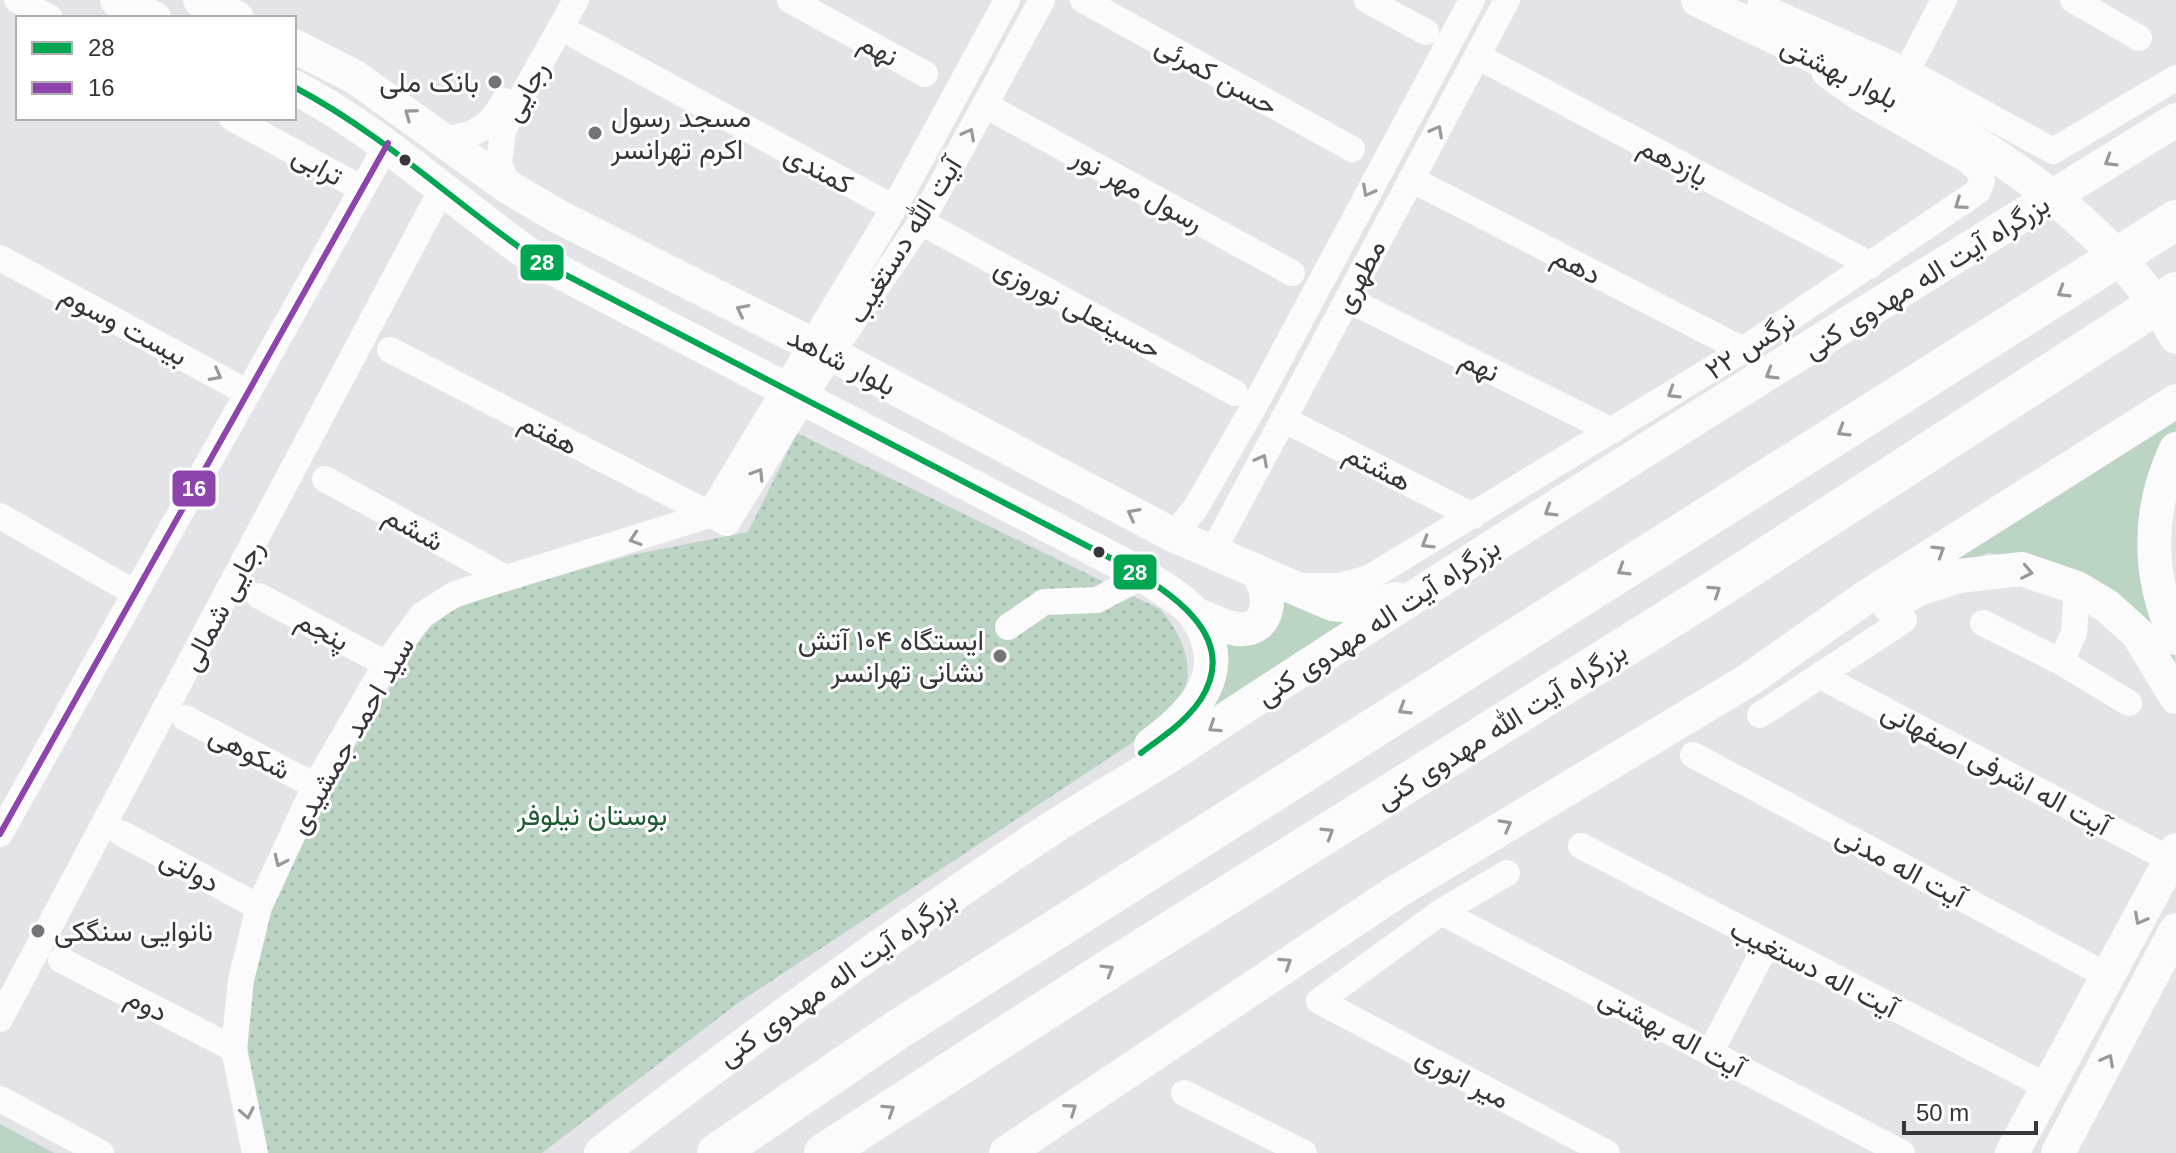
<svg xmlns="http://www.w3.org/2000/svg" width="2176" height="1153" font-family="Arial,Vazirmatn,sans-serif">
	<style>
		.grass { fill: #bcd4c4 }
		.park { fill: url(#park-dots) }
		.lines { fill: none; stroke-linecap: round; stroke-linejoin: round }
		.minor { stroke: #fbfbfc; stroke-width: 26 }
		.major { stroke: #fbfbfc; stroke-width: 34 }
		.highway { stroke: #fbfbfc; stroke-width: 40 }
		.bus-1-casing { stroke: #fff; stroke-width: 12 }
		.bus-2-casing { stroke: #fff; stroke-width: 12 }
		.bus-1 { stroke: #00a651; stroke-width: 6 }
		.bus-2 { stroke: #8e44ad; stroke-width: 6 }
		.oneway { stroke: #99999c }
		.poi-dot { fill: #737378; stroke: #fff; stroke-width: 3 }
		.bus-dot { fill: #37373b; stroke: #fff; stroke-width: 3 }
		.labels { text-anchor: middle; stroke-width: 6; stroke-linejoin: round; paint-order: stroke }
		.street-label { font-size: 28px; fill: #37373b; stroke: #fff }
		.poi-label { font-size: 28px; fill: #37373b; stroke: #fff; text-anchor: end }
		.park-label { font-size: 28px; fill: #1c5c33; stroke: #fff }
		.line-badge { stroke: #fff; stroke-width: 3 }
		.badge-label { font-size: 22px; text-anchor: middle; font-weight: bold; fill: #fff }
	</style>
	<defs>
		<pattern id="park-dots" width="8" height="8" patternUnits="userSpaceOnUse" patternTransform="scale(2)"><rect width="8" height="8" fill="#bcd4c4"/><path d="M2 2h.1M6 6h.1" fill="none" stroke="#a2b7a9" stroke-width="1.8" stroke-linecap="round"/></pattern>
	</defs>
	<rect width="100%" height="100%" fill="#e3e3e8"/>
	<path class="grass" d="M2176,417v14l-12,18 12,226 -160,-118 -28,-4 -74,28z
		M1280,588l90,23 -178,110 26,-73 63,-31 3,-11z
		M0,1124l54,29h-54z"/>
	<path class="park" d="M797,433l363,176c21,24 38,59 20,91 -8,13 -25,25 -36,35l-406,268 -196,150h-282l-11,-68 -3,-82 23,-95 58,-114 95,-160 29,-24 39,-14 141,-41 117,-23z"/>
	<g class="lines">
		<path class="minor" d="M17,0l33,18
			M790,0l135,74
			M1083,0l269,149
			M1367,0l59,32
			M2073,0l66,38
			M1760,6l147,65 146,80 123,-73
			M576,36l318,172
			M1477,56l394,209
			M1907,71l37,-71
			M985,105l307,168
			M232,118l130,71
			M444,139c30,-2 45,-11 60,-38
			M1411,179l332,171
			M508,187l-9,-24 4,-33 73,-130
			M921,222l314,171
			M0,258l248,135
			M1347,299l265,132
			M390,350l337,173 104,-169 90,-132 121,-222
			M1283,419l190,97
			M325,479l177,97
			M709,515l185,-307 113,-208
			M0,516l135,77
			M1173,535l22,-26 61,-106 216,-403
			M1212,553l295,-553
			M1300,586h40l29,-8 374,-228 234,-158 5,-11 -2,-10 -13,-11 -110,-63 -32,-23
			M259,596l127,68
			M1983,623l78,39 68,41
			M1008,627l36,-25 53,-2 46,-24
			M2061,662l13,-29 3,-45
			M1820,676l351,184
			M1760,715l144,-95
			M185,718l130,68
			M1693,755l415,221
			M121,833l138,74
			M0,834l388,-691
			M1581,846l467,241
			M1507,873l-66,39 -122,89 288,152
			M1441,912l461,241
			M61,960l173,89
			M0,1019l442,-830
			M1710,1053l57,-109
			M1184,1093l120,60
			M0,1099l101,54
			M255,1153l-21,-104 7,-69 18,-73 56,-121 71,-122 36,-49 33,-21 254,-79"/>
		<path class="major" d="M117,0l37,18
			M200,0l37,18
			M1698,0c167,83 384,168 478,337
			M294,46l61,31 153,110 53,31 270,136 342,181 159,69 32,3 32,-8
			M294,87c91,48 159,115 243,173l583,303c20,11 64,35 76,53 38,56 -2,97 -45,129
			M2176,449c-29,61 -29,127 0,189
			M1889,606l29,-17 41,-13 63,-7 55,19 30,18 31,28 38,63
			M1195,614c13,5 28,13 42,15 36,4 36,-40 18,-59
			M601,1153c145,-112 293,-220 445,-321 45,-30 92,-55 137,-85 327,-215 660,-421 993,-627
			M1006,1153l390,-261 354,-213 119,-84 307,-194
			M2012,1153l164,-303
			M2058,1153l118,-223"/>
		<path class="highway" d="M717,1153l180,-123 1279,-810
			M824,1153l273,-176 601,-376 478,-309"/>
		<defs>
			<path id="bus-1" d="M294,87c91,48 159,115 243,173l583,303c46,27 122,71 81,136 -15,23 -39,38 -60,54"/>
			<path id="bus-2" d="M0,834l388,-691"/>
		</defs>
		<use href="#bus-1" class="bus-1-casing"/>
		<use href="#bus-2" class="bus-2-casing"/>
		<use href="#bus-1" class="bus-1"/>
		<use href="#bus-2" class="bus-2"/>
	</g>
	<defs><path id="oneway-chevron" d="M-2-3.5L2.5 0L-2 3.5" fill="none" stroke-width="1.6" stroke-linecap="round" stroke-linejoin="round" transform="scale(2)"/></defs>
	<g class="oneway">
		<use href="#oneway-chevron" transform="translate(410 114) rotate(-144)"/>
		<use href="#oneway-chevron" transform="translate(1437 131) rotate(-62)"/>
		<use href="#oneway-chevron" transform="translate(969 134) rotate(-62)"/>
		<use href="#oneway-chevron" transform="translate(2110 161) rotate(148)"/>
		<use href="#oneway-chevron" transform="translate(1368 191) rotate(118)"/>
		<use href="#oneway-chevron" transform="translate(1960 204) rotate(145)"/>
		<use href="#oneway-chevron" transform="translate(2063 292) rotate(148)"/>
		<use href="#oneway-chevron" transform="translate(742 310) rotate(-153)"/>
		<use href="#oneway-chevron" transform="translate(1771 374) rotate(148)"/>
		<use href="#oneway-chevron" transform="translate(216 375) rotate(28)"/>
		<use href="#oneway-chevron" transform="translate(1673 393) rotate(148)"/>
		<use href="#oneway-chevron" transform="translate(1843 431) rotate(148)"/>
		<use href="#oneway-chevron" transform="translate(1262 460) rotate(-62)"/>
		<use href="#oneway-chevron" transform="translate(758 474) rotate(-58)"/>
		<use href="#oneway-chevron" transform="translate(1550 511) rotate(148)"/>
		<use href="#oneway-chevron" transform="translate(1133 514) rotate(-152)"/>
		<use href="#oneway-chevron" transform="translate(635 539) rotate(162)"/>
		<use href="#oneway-chevron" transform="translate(1427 543) rotate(149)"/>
		<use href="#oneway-chevron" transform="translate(1939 551) rotate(-32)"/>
		<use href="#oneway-chevron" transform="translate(1623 570) rotate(148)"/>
		<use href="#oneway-chevron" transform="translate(2027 572) rotate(11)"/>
		<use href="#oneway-chevron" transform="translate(1715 591) rotate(-33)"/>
		<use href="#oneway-chevron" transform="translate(1404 709) rotate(148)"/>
		<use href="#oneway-chevron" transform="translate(1214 727) rotate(147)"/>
		<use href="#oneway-chevron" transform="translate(1506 825) rotate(-29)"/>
		<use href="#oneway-chevron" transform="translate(1328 833) rotate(-32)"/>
		<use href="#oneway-chevron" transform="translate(280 861) rotate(115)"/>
		<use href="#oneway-chevron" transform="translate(2140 919) rotate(118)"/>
		<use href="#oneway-chevron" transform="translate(1286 963) rotate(-33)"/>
		<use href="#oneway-chevron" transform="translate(1108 970) rotate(-32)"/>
		<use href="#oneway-chevron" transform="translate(2108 1060) rotate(-62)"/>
		<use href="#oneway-chevron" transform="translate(1071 1109) rotate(-35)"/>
		<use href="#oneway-chevron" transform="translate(889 1110) rotate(-33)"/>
		<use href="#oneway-chevron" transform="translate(247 1113) rotate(79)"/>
	</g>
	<g class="poi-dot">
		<circle cx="495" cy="82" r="8"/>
		<circle cx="595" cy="133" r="8"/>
		<circle cx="1000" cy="656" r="8"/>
		<circle cx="38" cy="931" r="8"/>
	</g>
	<g class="bus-dot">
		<circle cx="405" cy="160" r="7"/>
		<circle cx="1099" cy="552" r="7"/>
	</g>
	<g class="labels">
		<g class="street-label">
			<text transform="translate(879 49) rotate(29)" y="10">نهم</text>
			<text transform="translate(1840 72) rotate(27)" y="10">بلوار بهشتی</text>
			<text transform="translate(1217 75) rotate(29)" y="10">حسن کمرئی</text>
			<text transform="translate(525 91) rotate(-61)" y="10">رجایی</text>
			<text transform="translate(1674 161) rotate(28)" y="10">یازدهم</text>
			<text transform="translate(318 165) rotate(29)" y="10">ترابی</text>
			<text transform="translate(819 169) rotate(28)" y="10">کمندی</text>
			<text transform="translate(1138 189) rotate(29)" y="10">رسول مهر نور</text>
			<text transform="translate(904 240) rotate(-58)" y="10">آیت الله دستغیب</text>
			<text transform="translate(1577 265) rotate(27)" y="10">دهم</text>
			<text transform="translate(1359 276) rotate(-62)" y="10">مطهری</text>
			<text transform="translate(1926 276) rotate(-32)" y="10">بزرگراه آیت اله مهدوی کنی</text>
			<text transform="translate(1078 308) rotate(28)" y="10">حسینعلی نوروزی</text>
			<text transform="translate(124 325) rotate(28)" y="10">بیست وسوم</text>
			<text transform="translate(1750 345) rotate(-33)" y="10">نرگس ۲۲</text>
			<text transform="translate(842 361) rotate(27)" y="10">بلوار شاهد</text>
			<text transform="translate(1480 365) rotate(26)" y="10">نهم</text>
			<text transform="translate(549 433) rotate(27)" y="10">هفتم</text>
			<text transform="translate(1378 467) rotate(27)" y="10">هشتم</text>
			<text transform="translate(414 528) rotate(29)" y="10">ششم</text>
			<text transform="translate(222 605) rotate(-62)" y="10">رجایی شمالی</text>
			<text transform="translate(1378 621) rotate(-33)" y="10">بزرگراه آیت اله مهدوی کنی</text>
			<text transform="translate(323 630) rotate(28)" y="10">پنجم</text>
			<text transform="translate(1501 725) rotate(-32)" y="10">بزرگراه آیت الله مهدوی کنی</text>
			<text transform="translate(351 735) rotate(-60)" y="10">سید احمد جمشیدی</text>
			<text transform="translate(250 752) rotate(27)" y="10">شکوهی</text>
			<text transform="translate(1996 768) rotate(28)" y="10">آیت اله اشرفی اصفهانی</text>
			<text transform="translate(1901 866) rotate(28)" y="10">آیت اله مدنی</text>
			<text transform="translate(190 870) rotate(28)" y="10">دولتی</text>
			<text transform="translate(1814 968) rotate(27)" y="10">آیت اله دستغیب</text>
			<text transform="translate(837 978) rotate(-35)" y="10">بزرگراه آیت اله مهدوی کنی</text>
			<text transform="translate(147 1004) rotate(27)" y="10">دوم</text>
			<text transform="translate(1672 1032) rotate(28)" y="10">آیت اله بهشتی</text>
			<text transform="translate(1463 1077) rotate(28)" y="10">میر انوری</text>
		</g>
		<g class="poi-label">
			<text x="479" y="92">بانک ملی</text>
			<text x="611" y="127" text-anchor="start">مسجد رسول<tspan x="611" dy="32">اکرم تهرانسر</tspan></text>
			<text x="984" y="650">ایستگاه ۱۰۴ آتش<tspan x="984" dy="32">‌نشانی تهرانسر</tspan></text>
			<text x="54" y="941" text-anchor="start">نانوایی سنگکی</text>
		</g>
		<g class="park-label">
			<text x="592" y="825">بوستان نیلوفر</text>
		</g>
	</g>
	<g class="line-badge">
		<rect x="519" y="243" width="46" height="39" rx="8" fill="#00a651"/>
		<rect x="171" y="469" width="46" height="39" rx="8" fill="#8e44ad"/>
		<rect x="1112" y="553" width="46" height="38" rx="8" fill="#00a651"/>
	</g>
	<g class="badge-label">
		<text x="542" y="270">28</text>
		<text x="194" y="496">16</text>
		<text x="1135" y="580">28</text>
	</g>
	<rect x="16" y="16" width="280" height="104" fill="#ffffff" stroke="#afafb1" stroke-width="2"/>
	<rect x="32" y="42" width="40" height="12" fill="#00a651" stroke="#afafb1" stroke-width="2"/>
	<text x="88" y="56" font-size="24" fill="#37373b">28</text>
	<rect x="32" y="82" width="40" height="12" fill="#8e44ad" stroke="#afafb1" stroke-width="2"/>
	<text x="88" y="96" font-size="24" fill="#37373b">16</text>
	<path d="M1904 1121v12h132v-12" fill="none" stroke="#37373b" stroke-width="4"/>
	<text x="1916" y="1121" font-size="24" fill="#37373b" stroke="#ffffff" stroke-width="6" paint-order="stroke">50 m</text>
</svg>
